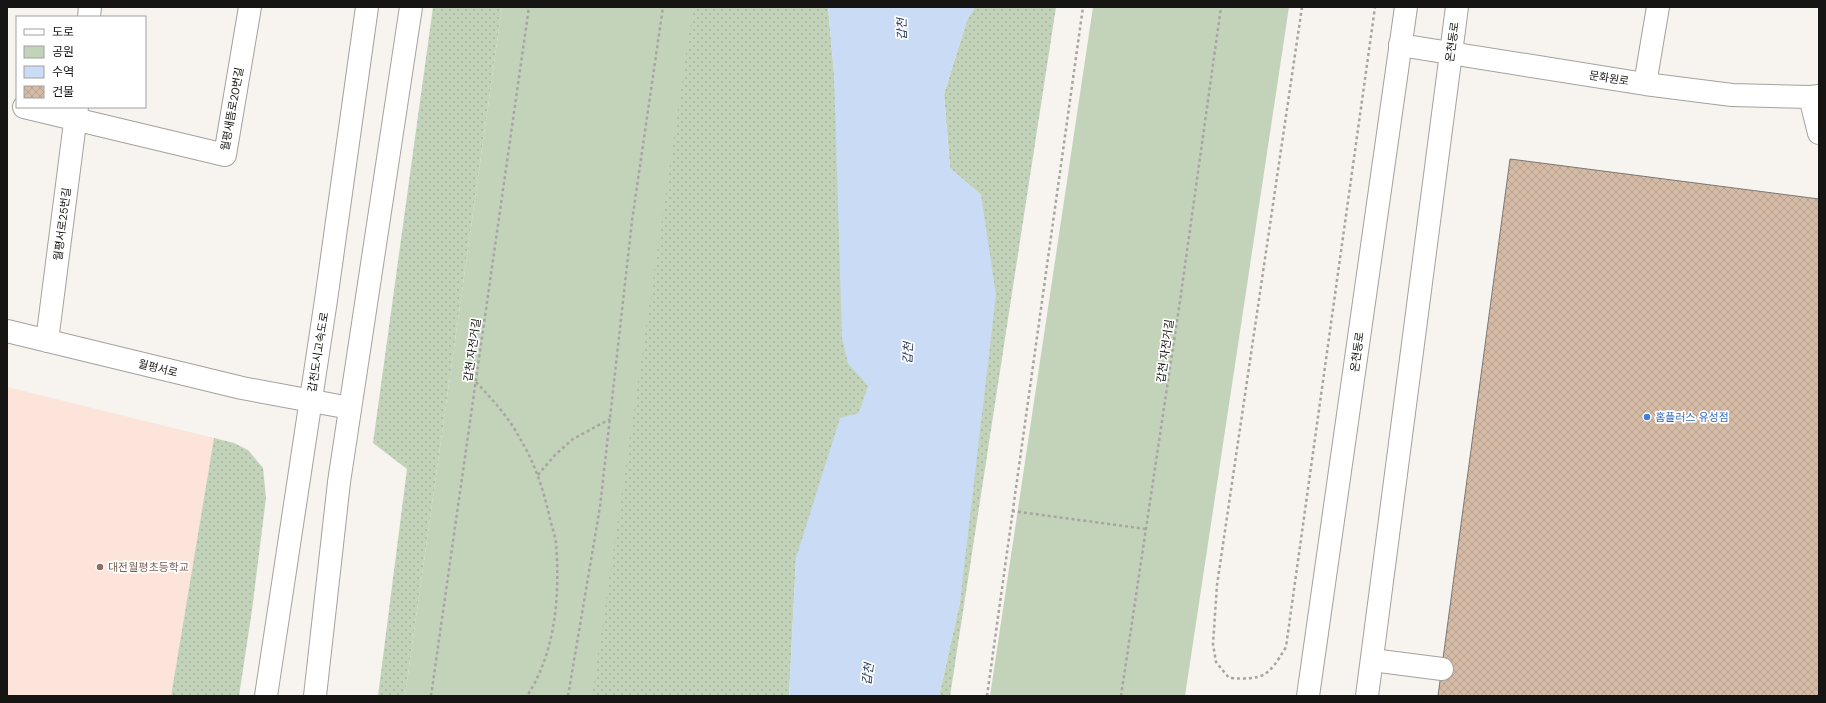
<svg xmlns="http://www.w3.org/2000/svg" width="1826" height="703" font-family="'DM Sans','Noto Sans KR',sans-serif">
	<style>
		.education { fill: #fce4da }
		.grass { fill: url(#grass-dots) }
		.green { fill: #c2d3ba }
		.water { fill: #cadbf5 }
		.building { fill: url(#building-cross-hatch); stroke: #7b7773 }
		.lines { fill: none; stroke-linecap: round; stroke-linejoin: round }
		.minor-casing { stroke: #a5a19c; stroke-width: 24 }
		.major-casing { stroke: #a5a19c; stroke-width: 24 }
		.path { stroke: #a8a5a1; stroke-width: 2.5; stroke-dasharray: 3 3; stroke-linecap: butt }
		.minor { stroke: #fff; stroke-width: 22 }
		.major { stroke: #fff; stroke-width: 22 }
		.shop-dot { fill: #3f7fe0; stroke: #fff; stroke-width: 1.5 }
		.education-dot { fill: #8d6e63; stroke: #fff; stroke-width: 1.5 }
		.labels { text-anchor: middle; stroke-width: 3.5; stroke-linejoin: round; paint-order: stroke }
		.street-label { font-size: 11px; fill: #161513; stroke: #fff }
		.shop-label { font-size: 11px; fill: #366cbe; stroke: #fff; text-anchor: start }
		.education-label { font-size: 11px; fill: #785e54; stroke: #fff; text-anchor: start }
		.water-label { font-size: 12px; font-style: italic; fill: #20365b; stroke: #fff }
	</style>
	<defs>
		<pattern id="grass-dots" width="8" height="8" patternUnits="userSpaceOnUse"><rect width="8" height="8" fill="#c2d3ba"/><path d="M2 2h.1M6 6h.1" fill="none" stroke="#a6b49f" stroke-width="1.8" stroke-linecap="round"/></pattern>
		<pattern id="building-cross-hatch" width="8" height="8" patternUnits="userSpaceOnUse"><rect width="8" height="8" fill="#d5bba6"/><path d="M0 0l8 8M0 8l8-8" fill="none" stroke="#b6a08e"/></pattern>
	</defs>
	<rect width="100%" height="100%" fill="#f7f3ee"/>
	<path class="education" d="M7,387l207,51 -43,258h-164z"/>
	<path class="grass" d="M433,7h69l-97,689h-27l29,-227 -34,-26z
		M691,7h137l6,66 14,290 21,23 -10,27 -63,145 -7,138h-198z
		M975,7h81l-106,689h-11l21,-94 21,-407 -31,-27 -6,-74 23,-74z
		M214,438l20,5 14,7 15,18 3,30 -14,112 -13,86h-68z"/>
	<path class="green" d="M502,7h191l-101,689h-187z
		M1093,7h196l-104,689h-195z"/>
	<path class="water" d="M828,7h147l-8,13 -23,74 6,74 31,27 15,100 -36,307 -21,94h-150l7,-138 44,-140 19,-5 9,-27 -20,-23 -6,-25 -8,-265z"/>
	<path class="building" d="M1510,159l309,40v497h-381z"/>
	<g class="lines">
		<defs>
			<path id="minor" d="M89,17l1,-10
				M1400,45l245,39 87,11 78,2 9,-1
				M1645,84l13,-77
				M1810,97l9,36
				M24,107l201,48 25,-148
				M7,331l235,57 108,20
				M47,341l30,-234
				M1372,660l70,9"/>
			<path id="major" d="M266,696l60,-396 41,-293
				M315,696l24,-214 72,-475
				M1308,696l98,-689
				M1367,696l90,-689"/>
		</defs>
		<use href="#minor" class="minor-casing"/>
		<use href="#major" class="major-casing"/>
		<path class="path" d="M1302,7l-85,578 -4,59 3,18 13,16c35,2 39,-1 57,-31l89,-640
			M476,382c18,19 34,37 46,60 14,24 22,50 28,77 2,8 5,16 6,24 4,51 0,109 -29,153
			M538,475l17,-20 18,-16 37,-20
			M1012,511l134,18
			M431,696l98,-689
			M568,696l32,-189 32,-286 31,-214
			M987,696l96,-689
			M1121,696l60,-402 40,-287"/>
		<use href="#minor" class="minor"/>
		<use href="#major" class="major"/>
	</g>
	<circle class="shop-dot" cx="1647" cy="417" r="4"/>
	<circle class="education-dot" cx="100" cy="567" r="4"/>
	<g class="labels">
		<g class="street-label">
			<text transform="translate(1452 42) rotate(-82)" y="4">온천동로</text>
			<text transform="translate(1609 78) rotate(9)" y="4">문화원로</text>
			<text transform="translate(232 109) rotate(-80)" y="4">월평새뜸로20번길</text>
			<text transform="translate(62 224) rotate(-83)" y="4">월평서로25번길</text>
			<text transform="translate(472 350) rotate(-82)" y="4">갑천 자전거길</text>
			<text transform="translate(1165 351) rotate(-82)" y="4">갑천 자전거길</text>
			<text transform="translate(318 352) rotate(-81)" y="4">갑천도시고속도로</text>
			<text transform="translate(1357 352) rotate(-82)" y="4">온천동로</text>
			<text transform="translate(158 368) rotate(14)" y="4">월평서로</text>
		</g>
		<g class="shop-label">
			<text x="1655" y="421">홈플러스 유성점</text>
		</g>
		<g class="education-label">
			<text x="108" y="571">대전월평초등학교</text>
		</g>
		<g class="water-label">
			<text transform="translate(902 29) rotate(-91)" y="4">갑천</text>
			<text transform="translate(908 353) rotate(-87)" y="4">갑천</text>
			<text transform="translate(868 674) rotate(-83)" y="4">갑천</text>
		</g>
	</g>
	<rect width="1826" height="703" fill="none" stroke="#161513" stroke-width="16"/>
	<rect x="16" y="16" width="130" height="92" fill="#ffffff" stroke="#a2a1a1"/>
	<rect x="24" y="29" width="20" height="6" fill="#ffffff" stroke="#a2a1a1"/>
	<text x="52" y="36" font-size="12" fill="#161513">도로</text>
	<rect x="24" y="46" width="20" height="12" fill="#c2d3ba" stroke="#a2a1a1"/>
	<text x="52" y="56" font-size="12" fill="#161513">공원</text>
	<rect x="24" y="66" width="20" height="12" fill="#cadbf5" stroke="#a2a1a1"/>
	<text x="52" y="76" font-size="12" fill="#161513">수역</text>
	<rect x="24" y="86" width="20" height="12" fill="url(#building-cross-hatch)" stroke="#a2a1a1"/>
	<text x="52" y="96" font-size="12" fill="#161513">건물</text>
</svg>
